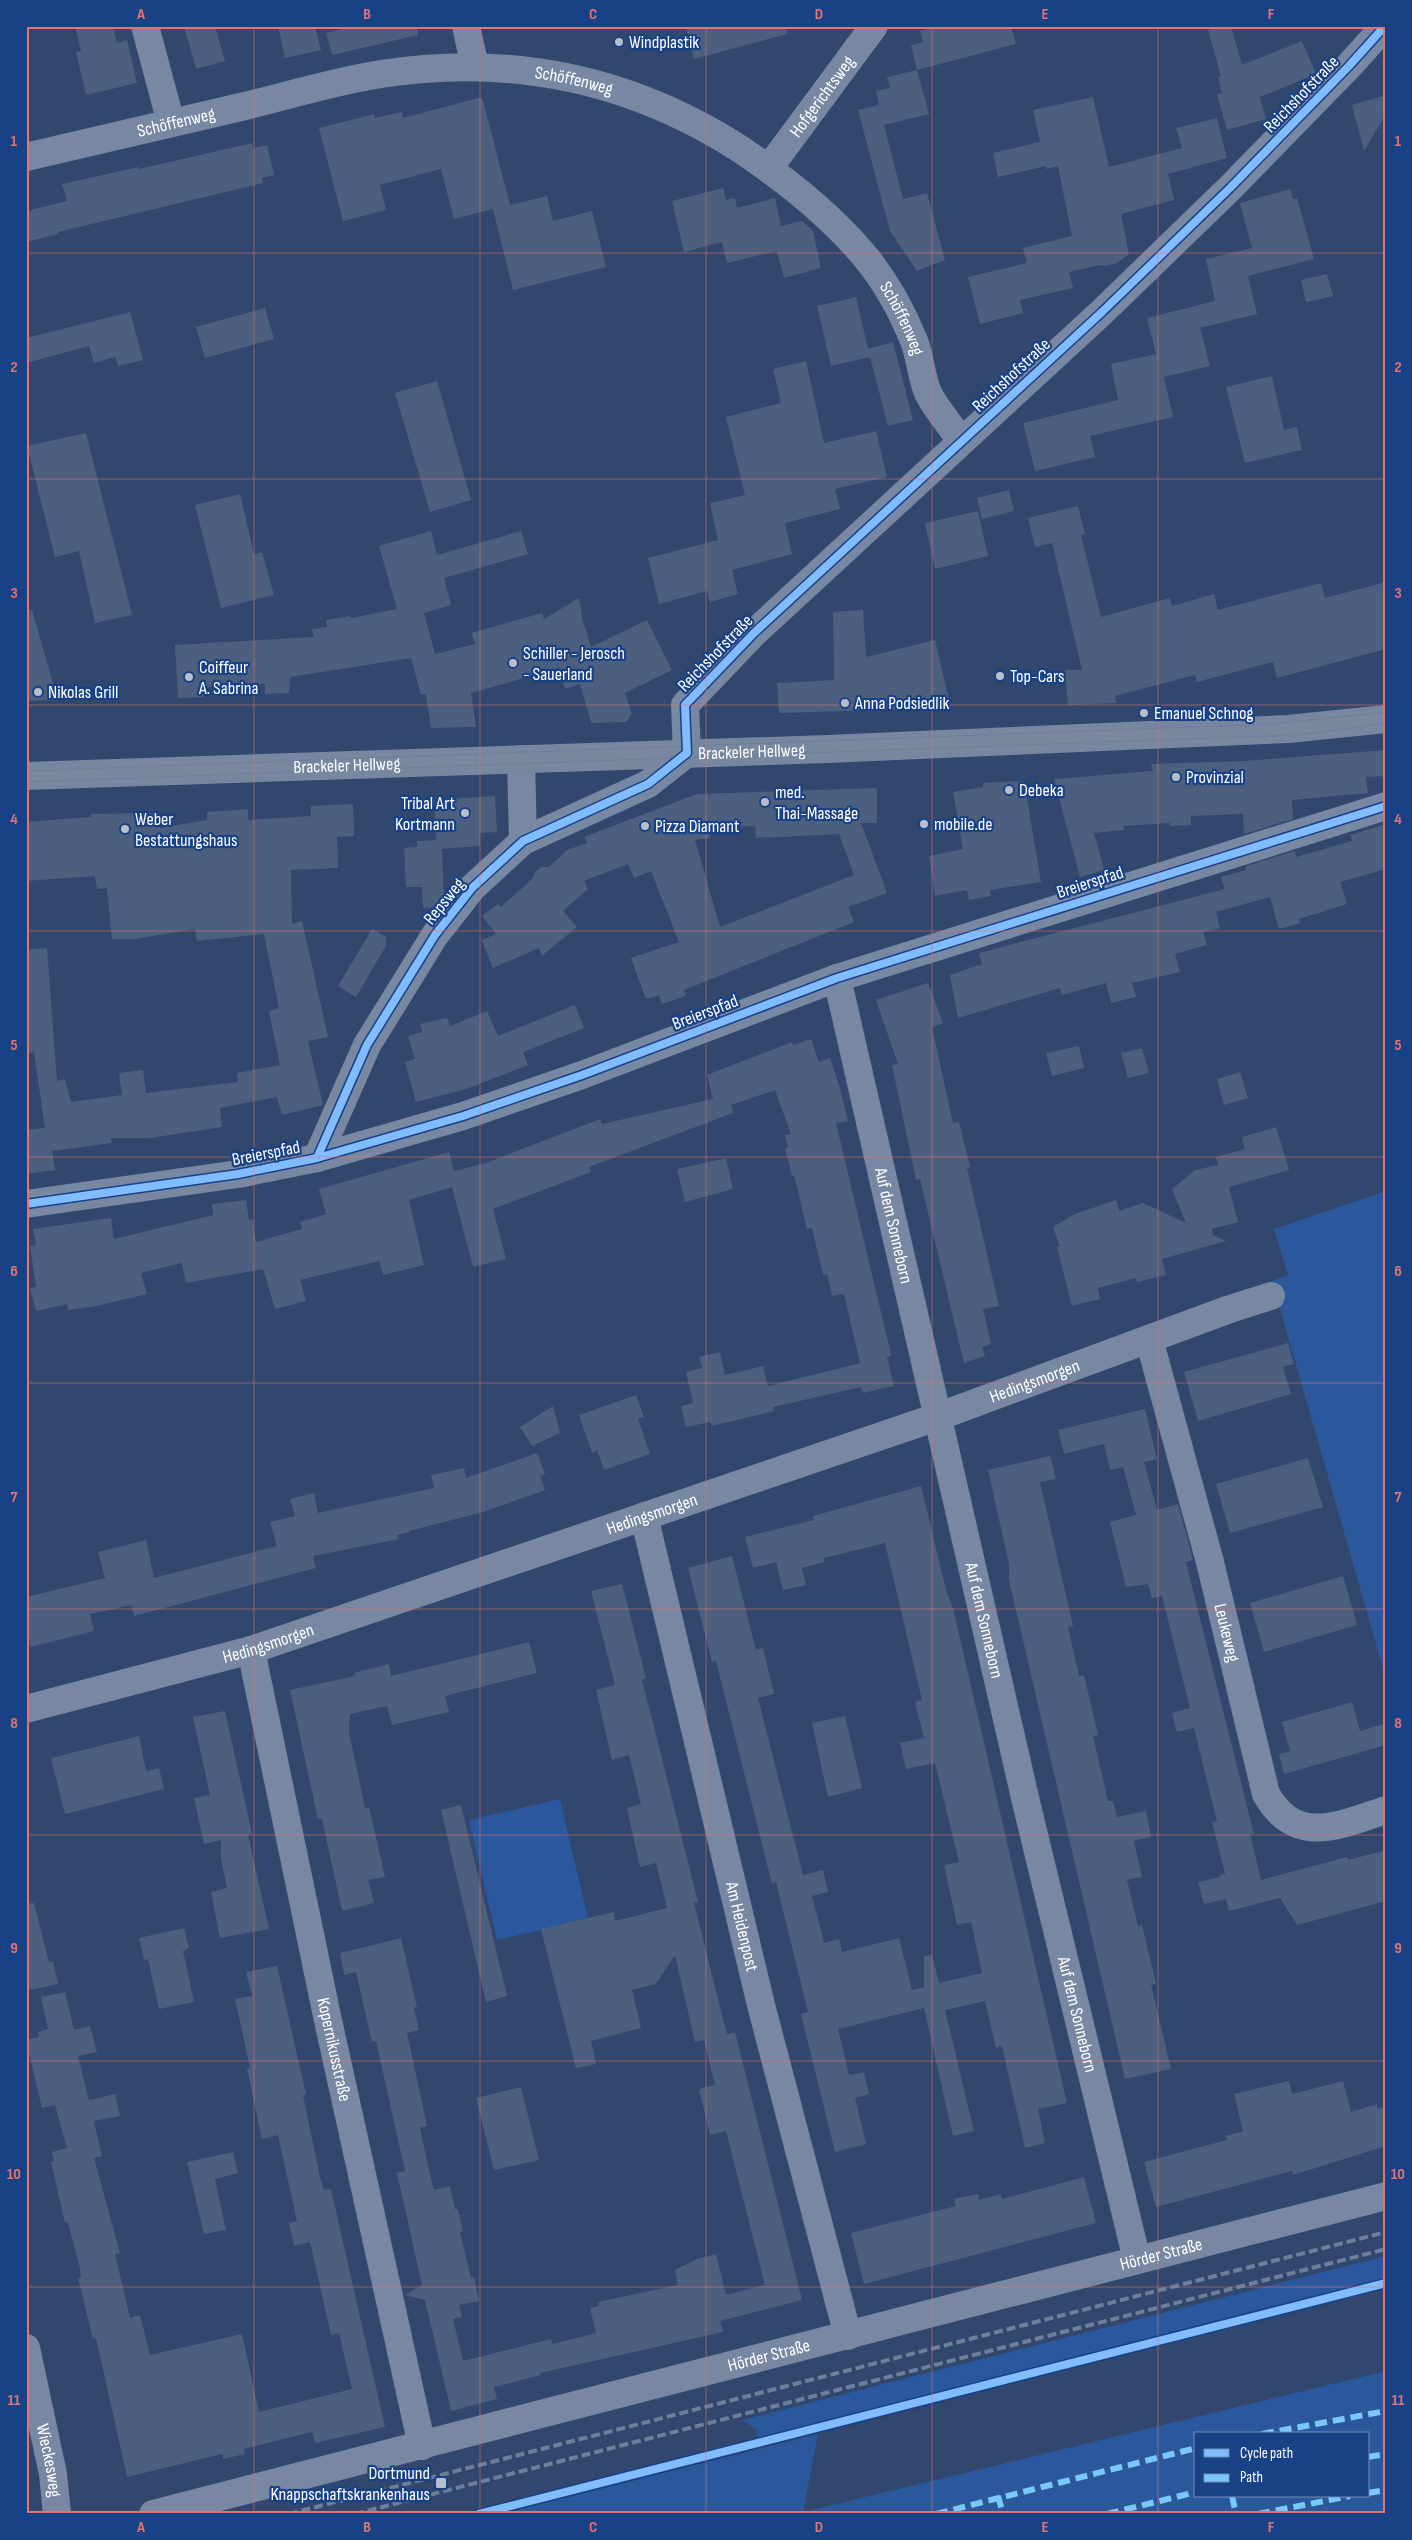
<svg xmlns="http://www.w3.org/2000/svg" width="1412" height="2540" font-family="'Sofia Sans Condensed',sans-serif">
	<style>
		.green { fill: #2b579d; fill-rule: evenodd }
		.building { fill: #4d5f7e; fill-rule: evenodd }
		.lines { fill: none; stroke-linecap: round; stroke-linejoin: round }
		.minor { stroke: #7888a3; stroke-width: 28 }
		.major { stroke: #7787a0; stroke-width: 28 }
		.tram { stroke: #6e7e9b; stroke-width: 1 }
		.rail { stroke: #6e7e9b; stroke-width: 4; stroke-dasharray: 9 4; stroke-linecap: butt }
		.quiet { stroke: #7ac7fe; stroke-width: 6; stroke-dasharray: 12 6; stroke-linecap: butt }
		.cycleway-casing { stroke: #184186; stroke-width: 11 }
		.cycleway { stroke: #80bcff; stroke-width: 8 }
		.grid { fill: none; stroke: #e47373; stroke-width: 1; stroke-opacity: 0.55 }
		.poi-dot { fill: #b7bfcc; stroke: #184186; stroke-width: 2 }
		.labels { text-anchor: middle; stroke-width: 4.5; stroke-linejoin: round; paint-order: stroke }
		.poi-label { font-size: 18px; fill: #fff; stroke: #184186; text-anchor: start }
		.street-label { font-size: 18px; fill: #fff; stroke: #184186 }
		.neatline { fill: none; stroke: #e47373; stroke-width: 2 }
		.grid-label { font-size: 16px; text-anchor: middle; font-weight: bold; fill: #e47373 }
	</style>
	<rect width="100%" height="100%" fill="#31476d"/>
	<path class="green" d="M1386,1191v488l-114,-398 16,-6 -14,-46z
		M560,1799l28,120 -91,21 -28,-120z
		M1386,2256v23l-628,159 -2,-9 -14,-9z
		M1386,2371v143h-885l317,-80 -15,78zM1196,2434h172v62h-172z"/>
	<path class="building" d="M75,26h38l4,17 10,-3 10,43 -51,12 -10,-43 5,-1z
		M184,26h31l10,35 -29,8z
		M278,26h37l6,24 -36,8z
		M354,26h63l1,9 -86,20 -6,-22z
		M686,26h100l1,8 -93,25z
		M939,26h72l5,18 -99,26 -6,-25 12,-3 -3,-11z
		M1219,26h12l11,39 60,-24 14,33 -56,23 6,22 -39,11 -10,-36 5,-1 -4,-16 3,-1 -13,-46z
		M917,70l12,44 -45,11 19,74 24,-6 18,67 -28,11 -27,-40 -32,-121 21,-5 -3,-14 14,-3 -3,-11z
		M1386,95v19l-22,37 -12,-46z
		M482,97l28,108 37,-9 6,25 39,-10 14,56 -93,23 -20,-81 -39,10 -13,-50 -61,16 6,25 -43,11 -24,-93 55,-14 1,4 27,-6 1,6z
		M1093,97l16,70 73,-19 -6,-20 41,-10 10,40 -59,16 6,26 -53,14 8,40 -12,9 -11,3 -6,-1 -31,7 4,16 -53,12 3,13 -43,11 -12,-47 59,-14 -4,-15 49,-12 -14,-70 -12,3v-3l-48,11 -5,-24 47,-11 -7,-32z
		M252,143l1,5 14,-3 7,30 -12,3 1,5 -205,49v2l-32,8v-31l41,-10 -5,-17 77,-17v2z
		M723,188l3,12 9,-2 2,10 38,-10 6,28 21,-5 11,10 8,37 -37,10 -7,-27 -50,12 -5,-21 -38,10 -12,-51z
		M1290,189l3,10 4,-1 17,61 -66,17 9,38 -57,14 10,38 -46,11 9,40 -83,19 5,21 -60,14 -12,-48 95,-23 -7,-36 45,-10 -9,-36 68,-17 -9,-42 46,-11 -12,-45z
		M1327,274l6,22 -27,6 -5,-22z
		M856,297l12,52 25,-7 20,78 -25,6 -18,-69 -39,9 -14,-60z
		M265,308l9,31 -69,19 -9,-31z
		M130,312l13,48 -25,6 -3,-9 -21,6 -5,-17 -63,17v-25z
		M806,361l18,82 52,-12 11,46 -52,12 5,20 -55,14 7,31 -60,16 6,24 -28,8 -3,-11 -48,13 -11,-46 70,-18 -8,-37 35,-8 -19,-78 55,-14 -8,-34z
		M1272,376l12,54 13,-3 5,23 -57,13 -19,-76z
		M437,381l34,119 -41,12 -35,-119z
		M86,433l46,182 -37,8 -16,-72 -24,6 -28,-111z
		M1009,490l5,21 -32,8 -5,-21z
		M240,494l14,60 8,-2 12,43 -53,13 -26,-103z
		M1078,506l7,28 -4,1 20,82 69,-19 2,8 42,-12 4,16 103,-27 4,15 61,-16v67l-109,29 -4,-16 -76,20 -2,-7 -80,21 1,7 -48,2 -3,-35h17l-30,-127 -17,4 -7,-29z
		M978,511l10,45 -53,13 -10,-46z
		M431,531l6,24 84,-24 7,23 -84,24 7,27 -27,8 11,41 40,-10 -4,-11 71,-20 2,6 35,-21 3,20 9,29 56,-27 25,50 -47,23 7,21 -6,8 -35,1 -11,-39 -15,5 -6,-21 -88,25 5,34 -45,1 -5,-34 -5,1 -10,-37 -121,19 -1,16 -24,1v-10l-61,3v10l-26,1 -3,-53 139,-8 -2,-8 15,-2 -1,-7 24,-4 1,2 46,-9 -18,-63z
		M26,610h6l26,90 -32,1z
		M863,610l3,47 69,-17 16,68 -172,5 -2,-30 57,-3 -1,-68z
		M1386,750v26l-20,1 2,16 -76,7 1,19 -49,15 -1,-20 -52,2v9l-21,1v-3l-47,3 1,4 -30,3 10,37 -24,7 -26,-98 99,-8 -2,-7 93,-3z
		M1024,781l17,101 -51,8 1,6 -22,4 -2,-10 -32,6 -6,-40 34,-7 -10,-57 30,-5v-4z
		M877,788v35h-16l26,70 -39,14 6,15 -170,68 2,6 -24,8 -3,-9 -13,4 -15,-41 48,-16 -28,-71 -17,7 -6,-14 -44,17 4,8 -25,22 14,16 -35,29 -3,-8 -46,20 -11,-28 14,-6 -14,-18 16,-12 3,3 31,-28 3,-7 6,-5h8l18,-17 20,-7 -3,-6 113,-43zM755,826l1,12 83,-4 15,41 -134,52 -25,-87 15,-2 -1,-10z
		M495,796l2,36 -17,1v13l-38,3 2,49 -7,9 -14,1 -1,-21h-16l-2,-39 13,-1v-6l19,-1 -2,-40z
		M353,804l1,32 -17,1 1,31 -47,2 1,54 10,-3 26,116 -20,4 15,64 -41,10 -5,-18 -57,11 2,19 -72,11h-39l1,5 -60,8 3,19 -29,4v-44l19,-2 -11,-76 -8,2v-104l21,-2 10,133 8,-2 6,23 51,-7 -3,-22 24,-3 3,23 92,-11 -1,-9 43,-8 -11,-54 10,-3 -15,-74 -67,7 -2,-12 -59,10h-24l-5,-51 -10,1 -2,-13 -69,5v-59l65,-5v-3l68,-1 1,15 47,-8v-8l41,-3v11l63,-4v-10z
		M1386,824v45l-46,13 7,22 -48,15 1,4 -21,6 -9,-32 -54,15 4,16 -17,4 4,13 -32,9 5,18 -48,11 4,14 -25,6 -5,-20 -44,12 -2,-7 -102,30 -8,-43 32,-11 -3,-11 246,-64 -4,-12 25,-7v-4l49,-15 1,6 56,-16 -1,-6z
		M372,929l14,8v9l-30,51 -18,-11z
		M928,983l15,40 -11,4 21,96 6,-1 11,45 -3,1 32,138 -16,3 8,35 -9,3 3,9 -21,7 -44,-184 -4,1 -24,-115 6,-1 -22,-64z
		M575,1005l9,23 -61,24 5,13 -62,24 -50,13 -11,-40 10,-3 -7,-23 14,-4 -2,-8 27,-6 3,8 37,-15 11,25z
		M811,1039l8,23 11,-4 10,30 8,33 -12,2 53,223 2,10 -4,1 7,29 -31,7 -2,-6 -88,20 1,4 -62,15 -2,-4 -24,5 -5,-21 12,-3 -7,-31 16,-4 -3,-11 21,-5 5,23 38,-9 5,20 92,-23 -16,-69 -12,2 -5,-22 -4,1 -11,-47 -5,1 -13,-54 -2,1 -7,-28h3l-3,-13 6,-1 -16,-44 -44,15 2,8 -144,54 2,5 -98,37 13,50 -33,8 -21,-80 -43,13 15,65 -41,10 -4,-14 -79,19 6,21 -31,8 -12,-40 -77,14 -4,-20 -41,10 6,21 -51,12 -28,4 -1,-6 -31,7 -6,-23 6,-1 -6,-41 6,-1 -3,-16 78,-11 3,21 99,-24 -1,-11 34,-4 3,20 4,-1 3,23 46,-13 -2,-7 26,-8 -7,-25 130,-37 5,19 32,-8 114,-44 2,5 111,-25 -6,-24 85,-33 1,3z
		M1079,1046l5,22 -32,8 -6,-23z
		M1142,1048l7,25 -21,5 -7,-25z
		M1240,1072l8,26 -24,7 -7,-26z
		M1276,1127l13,43 -60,17 9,35 -26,7 1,6 13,6 -64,18 4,16 -29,7 -1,-4 -38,10 2,11 -28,7 -15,-59h3l-7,-20 22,-13 41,-14 3,11 24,-8 43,20 -14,-34 23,-19 23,-5 -2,-8 29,-8 -3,-12z
		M726,1158l7,31 -48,13 -8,-33z
		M1288,1343l6,21 -11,3 8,27 -93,27 -14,-49z
		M636,1395l8,22 -6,2 12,35 -46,16 -7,-20 -5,3 -13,-38z
		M553,1406l7,27 -28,13 -12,-19z
		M1145,1409l12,50 -13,3 13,48 21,-6 15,56 -7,2 68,272h-4l11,46 86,-23 1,3 38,-10v51l-89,24 -17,-27 -51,13 -3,-12 -22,5 -6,-22 23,-5 -1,-2 5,-1 -13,-52 5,-1 -23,-93 -17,4 -5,-19 18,-5 -28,-112 -10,2 -4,-14 -22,3 -16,-65 26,-7 -13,-48 -13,3 -6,-26 -40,10 -6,-24z
		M537,1453l8,21 -5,2 5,14 -62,22 -74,19 1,1 -13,3 2,4 -86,17 3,12 -182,48 -3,-11 -41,9 4,17 -64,16 -4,-16v-34l79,-19 -7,-26 48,-12 8,38 123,-32 -7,-24 25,-6 -5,-17 24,-6 4,20 116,-25 -3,-13 33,-7 2,10z
		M1050,1456l6,23 -16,3 33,144 -5,1 11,49 5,-1 14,60 -5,1 15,65h5l4,16 29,-6 5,26 -17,4 8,36 -15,3 11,46 4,-1 14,59 -5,1 20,84 -46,10 -116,-499v-16l-21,-94z
		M1308,1458l15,49 -93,26 -14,-49z
		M921,1486l25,104 7,18 114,495 -29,6 7,34 -20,5 -23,-102 -6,2 -11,-47 -40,9 29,121 -21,5 -29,-128 -86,21 11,46 15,-3 5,22 -14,4 11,46 -31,8 -34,-138 7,-2 -32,-130 -4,2 -56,-223 -4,1 -24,-94 44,-12 24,94 7,-2 11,46 -16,4 45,177 20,-5 5,22 -16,4 12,47 15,-4 3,13 57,-14 13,52 12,-3v-31l8,-1 7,28 43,-10 -11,-51 -14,3 -13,-60 15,-3 -24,-99 -29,6 -6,-26 24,-5 -9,-36 7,-2 -37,-157 -61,15v4l-22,6 4,17 -23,5 -7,-28 -23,6 -8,-31 69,-17 -1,-4z
		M1343,1576l14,49 -93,27 -14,-49z
		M622,1584l24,94 -4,2 56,222 -4,1 23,92 10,39 8,-2 67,268 -82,21 3,11 -183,41 1,2 -47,12 3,12 -46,12 -26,-111 -20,-5 17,-10 -25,-112 8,-2 -29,-130 -4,1 -16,-70 -12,3 -4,-22 61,-15 16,69 -3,1 5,22 -12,3 20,93 -7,2 8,38 6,24 16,-4 5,23h3l5,22 -3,1 11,46 3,-1 5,24 -20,4 3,12 -9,2 10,42 88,-22 1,5 44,-11 -6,-25 9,-2 -1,-4 80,-17 -3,-15 22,-11 19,-5 10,41 39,-10 -39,-154 -16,4 -11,-46 16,-4 -11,-45 -9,2 -20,-87 -19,29 -24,6 9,38 -50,13 5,23 -20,4 -35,-139 73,-17 1,9 52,-13 -11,-45 -16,4 -13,-59 14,-4 -12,-49 -17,5 -16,-70 19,-5 -24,-94z
		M529,1642l8,31 -92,23 4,16 -57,13 -5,-19 -37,8 -1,18 16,76 4,-1 16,70 -17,3 6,23 -32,8 -20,-92h-4l-28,-129 65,-14 -1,-3 35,-9 2,12z
		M1352,1702l8,29 26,-8v22l-102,29 -5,-20 11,-3 -8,-29z
		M225,1711l27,123 -4,1 21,94 -49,9 -9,-46 16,-4 -6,-29v-19l-17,4 -10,-46 16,-3 -17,-78z
		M845,1716l17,72 -34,9 -16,-74z
		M139,1736l7,35 13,-3 5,21 -99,25 -14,-56z
		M461,1805l46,191 -21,6 -45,-192z
		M34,1903l15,59h4l5,22 -32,7v-87z
		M184,1928l5,20 -6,3 11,51 -35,7 -11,-50 -4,1 -5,-22z
		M277,1966l29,128 -3,1 17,82 4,13 7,-1 54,238 -70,16 -3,-11 -68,17 1,5 -22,5 -1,-5 -95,23 -31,-139 -3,1 -15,-61 3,-1 -1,-9 -12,-45h-3l-14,-61 3,-1 -2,-9 15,-4 -12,-43 -13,3 -16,-68 13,-3 -1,-5 10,-3 -7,-32 24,-5 9,38 16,-4 7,26 -19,4 11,44 26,-6 5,22 -26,5 8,35 -8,2 26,95 -5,1 15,64 10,-3 10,40 92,-21 17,78 93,-23 -13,-56 -8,2 -21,-93 -16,4 -5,-23 8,-2 -19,-86 -16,4 -15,-70 3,-1 -15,-69 17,-3 -6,-24z
		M1289,2081l3,13 51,-13 8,31 26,-8 1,5 8,-3v40l-93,29 -1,-4 -136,36 -12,-45 83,-22 -2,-4 18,-5 -9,-37z
		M521,2087l18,73 -45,10 -18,-72z
		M233,2152l5,21 -23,6 11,51 -22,4 -17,-72z
		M1084,2177l12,46 -232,61 -13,-51 105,-27 -2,-7 24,-5 1,6 22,-6 1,5z"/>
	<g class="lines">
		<g class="minor">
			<path d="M145,26l26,97"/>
			<path d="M466,26l9,41"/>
			<path id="s1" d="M26,157c73,-17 146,-34 219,-51 45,-11 91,-25 136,-32 129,-20 250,5 359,75 45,30 88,64 123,105 21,25 39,57 51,87 7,17 7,38 15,54 9,16 22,31 32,46"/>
			<path id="s2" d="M769,168l105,-142"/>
			<path d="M521,759l2,82"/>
			<path id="s3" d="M837,978l189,824 111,458"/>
			<path d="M317,1158l50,-113 68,-110 37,-47 51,-47 125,-57 39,-31 -2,-48 69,-72 348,-321 128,-124 118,-121 37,-41"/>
			<path d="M26,1204l212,-30 79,-16 146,-42 119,-41 255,-97 549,-172"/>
			<path id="s4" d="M1149,1339l61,223 56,232c30,53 74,31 120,16"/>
			<path id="s5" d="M644,1516l117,489 87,331"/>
			<path id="s6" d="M251,1650l76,366 95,430"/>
			<path id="s7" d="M26,1709l225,-59 686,-233 293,-108 41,-13"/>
			<path id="s8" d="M26,2348l27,126 4,40"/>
			<path id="s9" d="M153,2514l1233,-318"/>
		</g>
		<path class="major" id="s10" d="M26,776l801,-27 461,-20 98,-10"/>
		<path class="tram" d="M26,771l1246,-47 114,-12
			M26,782l1240,-46 42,-2 78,-11"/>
		<path class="rail" d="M289,2514l1097,-282
			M355,2514l1031,-265"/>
		<path class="quiet" d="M1262,2434l124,-23
			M1368,2457l18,-3
			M1368,2493l18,-3
			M998,2496l5,18
			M1232,2496l4,18
			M936,2514l260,-66
			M1107,2514l89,-22
			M1258,2514l92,-18"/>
		<defs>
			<path id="cycleway" d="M317,1158l50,-113 68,-110 37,-47 51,-47 125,-57 39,-31 -2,-48 69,-72 348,-321 128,-124 118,-121 37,-41
				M26,1204l212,-30 79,-16 146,-42 119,-41 255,-97 549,-172
				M479,2514l907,-231"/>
		</defs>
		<use href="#cycleway" class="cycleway-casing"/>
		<use href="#cycleway" class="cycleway"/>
	</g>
	<path class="grid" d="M254,26v2488M480,26v2488M706,26v2488M932,26v2488M1158,26v2488M26,253h1360M26,479h1360M26,705h1360M26,931h1360M26,1157h1360M26,1383h1360M26,1609h1360M26,1835h1360M26,2061h1360M26,2287h1360"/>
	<g class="poi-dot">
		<circle cx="619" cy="42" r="5"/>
		<circle cx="513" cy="663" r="5"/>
		<circle cx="1000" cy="676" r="5"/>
		<circle cx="189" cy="677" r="5"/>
		<circle cx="38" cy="692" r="5"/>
		<circle cx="845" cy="703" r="5"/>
		<circle cx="1144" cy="713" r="5"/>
		<circle cx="1176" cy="777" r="5"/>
		<circle cx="1009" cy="790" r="5"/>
		<circle cx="765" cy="802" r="5"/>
		<circle cx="465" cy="813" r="5"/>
		<circle cx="924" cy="824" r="5"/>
		<circle cx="645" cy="826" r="5"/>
		<circle cx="125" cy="829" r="5"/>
		<rect x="435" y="2477" width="12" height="12" rx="2.5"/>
	</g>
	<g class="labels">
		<g class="poi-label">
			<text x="629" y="48">Windplastik</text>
			<text x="523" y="659">Schiller - Jerosch<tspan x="523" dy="21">- Sauerland</tspan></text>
			<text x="199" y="673">Coiffeur<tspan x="199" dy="21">A. Sabrina</tspan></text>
			<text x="1010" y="682">Top-Cars</text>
			<text x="48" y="698">Nikolas Grill</text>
			<text x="855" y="709">Anna Podsiedlik</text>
			<text x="1154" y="719">Emanuel Schnog</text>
			<text x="1186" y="783">Provinzial</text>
			<text x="1019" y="796">Debeka</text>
			<text x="775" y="798">med.<tspan x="775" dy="21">Thai-Massage</tspan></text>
			<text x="455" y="809" text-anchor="end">Tribal Art<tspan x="455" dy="21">Kortmann</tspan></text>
			<text x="135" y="825">Weber<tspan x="135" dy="21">Bestattungshaus</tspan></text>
			<text x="934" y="830">mobile.de</text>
			<text x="655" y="832">Pizza Diamant</text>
			<text x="430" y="2479" text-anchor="end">Dortmund<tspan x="430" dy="21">Knappschaftskrankenhaus</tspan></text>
		</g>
		<g class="street-label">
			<text dy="6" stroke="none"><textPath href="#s1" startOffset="559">Schöffenweg</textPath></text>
			<text transform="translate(1301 94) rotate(-46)" y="6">Reichshofstraße</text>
			<text dy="6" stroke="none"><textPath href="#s2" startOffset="89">Hofgerichtsweg</textPath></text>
			<text dy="6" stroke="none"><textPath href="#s1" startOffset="154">Schöffenweg</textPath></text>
			<text dy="6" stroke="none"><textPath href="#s1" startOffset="978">Schöffenweg</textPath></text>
			<text transform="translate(1011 375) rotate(-43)" y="6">Reichshofstraße</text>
			<text transform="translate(715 653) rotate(-46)" y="6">Reichshofstraße</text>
			<text dy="6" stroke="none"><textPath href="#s10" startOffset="726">Brackeler Hellweg</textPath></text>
			<text dy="6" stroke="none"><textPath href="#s10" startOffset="321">Brackeler Hellweg</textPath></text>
			<text transform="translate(1090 882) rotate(-18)" y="6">Breierspfad</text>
			<text transform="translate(444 901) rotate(-51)" y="6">Repsweg</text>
			<text transform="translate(705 1012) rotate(-21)" y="6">Breierspfad</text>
			<text transform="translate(266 1153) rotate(-11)" y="6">Breierspfad</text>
			<text dy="6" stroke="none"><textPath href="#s3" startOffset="254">Auf dem Sonneborn</textPath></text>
			<text dy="6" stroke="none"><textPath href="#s7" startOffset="1061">Hedingsmorgen</textPath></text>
			<text dy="6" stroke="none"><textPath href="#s7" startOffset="656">Hedingsmorgen</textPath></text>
			<text dy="6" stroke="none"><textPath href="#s3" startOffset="659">Auf dem Sonneborn</textPath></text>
			<text dy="6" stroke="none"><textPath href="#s4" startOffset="304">Leukeweg</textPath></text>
			<text dy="6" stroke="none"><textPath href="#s7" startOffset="251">Hedingsmorgen</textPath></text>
			<text dy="6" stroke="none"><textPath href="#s5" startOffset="422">Am Heidenpost</textPath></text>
			<text dy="6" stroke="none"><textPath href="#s3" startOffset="1064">Auf dem Sonneborn</textPath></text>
			<text dy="6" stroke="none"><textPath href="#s6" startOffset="408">Kopernikusstraße</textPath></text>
			<text dy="6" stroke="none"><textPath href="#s9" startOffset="1041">Hörder Straße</textPath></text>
			<text dy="6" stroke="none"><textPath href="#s9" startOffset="636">Hörder Straße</textPath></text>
			<text dy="6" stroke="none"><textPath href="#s8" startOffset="115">Wieckesweg</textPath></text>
		</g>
	</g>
	<rect width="1412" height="2540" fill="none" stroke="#184186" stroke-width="55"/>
	<rect x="1194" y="2432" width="175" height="65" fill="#184186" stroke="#748db6"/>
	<rect x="1204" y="2449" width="25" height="8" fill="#80bcff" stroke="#748db6"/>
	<text x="1240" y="2458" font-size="15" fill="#ffffff">Cycle path</text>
	<rect x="1204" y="2474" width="25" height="8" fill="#7ac7fe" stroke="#748db6"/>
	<text x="1240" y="2482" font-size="15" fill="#ffffff">Path</text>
	<rect x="28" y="28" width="1356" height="2484" class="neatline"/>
	<g class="grid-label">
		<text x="141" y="19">A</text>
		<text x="367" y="19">B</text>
		<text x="593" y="19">C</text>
		<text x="819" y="19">D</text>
		<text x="1045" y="19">E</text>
		<text x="1271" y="19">F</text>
		<text x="14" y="146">1</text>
		<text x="1398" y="146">1</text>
		<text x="14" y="372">2</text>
		<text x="1398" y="372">2</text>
		<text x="14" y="598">3</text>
		<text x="1398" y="598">3</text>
		<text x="14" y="824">4</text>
		<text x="1398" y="824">4</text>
		<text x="14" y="1050">5</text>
		<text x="1398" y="1050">5</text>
		<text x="14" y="1276">6</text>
		<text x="1398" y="1276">6</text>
		<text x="14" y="1502">7</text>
		<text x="1398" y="1502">7</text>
		<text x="14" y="1728">8</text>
		<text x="1398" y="1728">8</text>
		<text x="14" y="1953">9</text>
		<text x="1398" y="1953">9</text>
		<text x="14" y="2179">10</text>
		<text x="1398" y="2179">10</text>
		<text x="14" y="2405">11</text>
		<text x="1398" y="2405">11</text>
		<text x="141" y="2532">A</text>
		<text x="367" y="2532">B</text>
		<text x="593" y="2532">C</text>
		<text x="819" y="2532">D</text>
		<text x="1045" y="2532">E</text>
		<text x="1271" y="2532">F</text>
	</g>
</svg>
